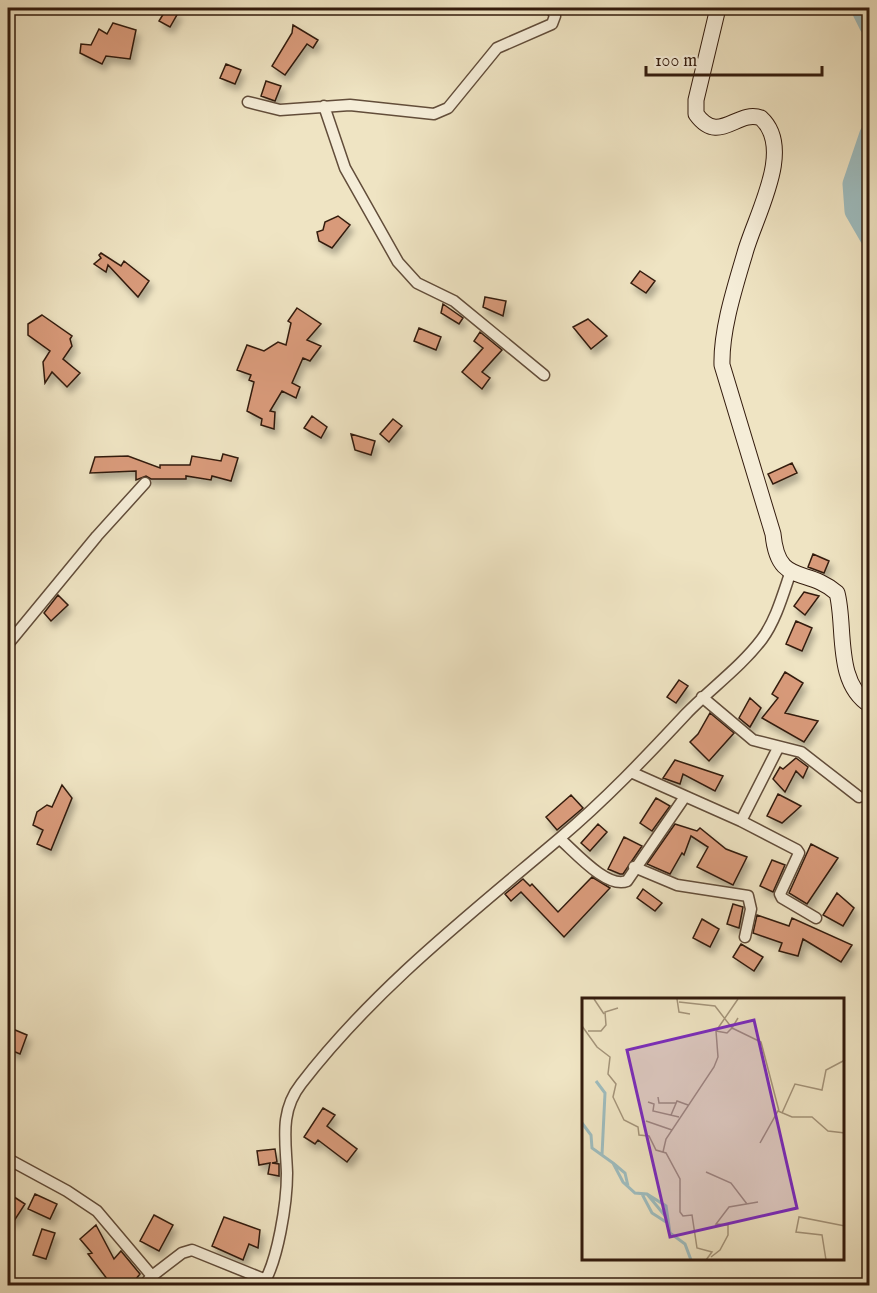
<svg xmlns="http://www.w3.org/2000/svg" width="877" height="1293" font-family="'IM FELL English',serif">
	<style>
		.lines { fill: none; stroke-linecap: round; stroke-linejoin: round }
		.stream { stroke: #737c77; stroke-width: 4 }
		.river { stroke: #9ebcbe; stroke-width: 21 }
		.building { fill: #d89a7a; stroke: #331b0d; stroke-width: 1.5; filter: url(#shadow) }
		.street-casing { stroke: #624d3a; stroke-width: 13 }
		.secondary-casing { stroke: #331b0d; stroke-width: 17 }
		.street { stroke: #f5edd8; stroke-width: 10 }
		.secondary { stroke: #f5edd8; stroke-width: 15 }
		.inset-river { fill: none; stroke: #9ebcbe; stroke-width: 3 }
		.inset-road { fill: none; stroke: #a4947a; stroke-width: 1.5 }
		.view { fill: #7b2cbf; fill-opacity: 0.15; stroke: #7b2cbf; stroke-width: 3 }
		.inset-edge { fill: none; stroke: #331b0d; stroke-width: 3 }
	</style>
	<defs>
		<filter id="shadow"><feDropShadow dx="3.5" dy="6" stdDeviation="3" flood-color="#0004"/></filter>
	</defs>
	<rect width="100%" height="100%" fill="#efe4c3"/>
	<filter id="stains"><feTurbulence type="fractalNoise" baseFrequency=".00333" numOctaves="4"/><feColorMatrix values="0 0 0 0 .2 0 0 0 0 .09 0 0 0 0 .02 0 0 0 .5 -.17"/></filter>
	<radialGradient id="worn" r=".72"><stop offset=".6" stop-color="#630" stop-opacity="0"/><stop offset="1" stop-color="#630" stop-opacity=".3"/></radialGradient>
	<g class="lines">
		<path class="stream" d="M869,137l1,2"/>
		<path class="river" d="M861,8l9,18
			M870,134l-17,50 2,27 15,26"/>
	</g>
	<path class="building" d="M167,8l11,5 -8,14 -11,-6z
		M113,23l23,7 -6,29 -24,-3 -4,8 -22,-11 1,-9 10,1 8,-16 8,5z
		M293,25l25,15 -5,8 -6,-4 -22,31 -13,-9 20,-33z
		M226,64l15,6 -6,14 -15,-6z
		M266,81l15,5 -6,15 -14,-5z
		M338,216l12,9 -18,23 -13,-7 -2,-9 6,-2 2,-8z
		M101,253l20,13 3,-5 25,20 -11,16 -30,-32 -2,7 -12,-8 7,-6 -2,-3z
		M640,271l15,10 -9,12 -15,-10z
		M485,297l21,4 -3,15 -20,-9z
		M443,304l20,14 -4,6 -18,-11z
		M297,308l24,16 -14,16 14,6 -11,15 -7,-3 -11,25 8,4 -4,11 -14,-7 -12,20 5,1 -1,17 -13,-4 1,-6 -15,-8 7,-29 -5,-2 2,-5 -14,-5 10,-25 17,6 14,-9 8,3 5,-22 -3,-2z
		M42,315l30,21 -2,3 2,7 -9,13 17,14 -13,14 -15,-15 -7,11 -2,-21 7,-11 -22,-16v-11z
		M588,319l19,17 -16,13 -18,-22z
		M419,328l22,9 -5,13 -22,-9z
		M480,332l22,18 -20,22 8,6 -8,11 -20,-17 21,-24 -9,-7z
		M312,416l15,11 -6,11 -17,-10z
		M393,419l9,7 -13,16 -9,-8z
		M351,434l24,7 -4,14 -16,-5z
		M223,454l15,4 -7,23 -19,-5 -1,4 -25,-4v3h-35l-5,-3 -10,4v-9l-46,2 5,-16 33,-1 32,12v-3h30l2,-9 29,5z
		M792,463l5,10 -24,11 -5,-10z
		M813,554l16,7 -5,12 -16,-6z
		M804,592l15,4 -14,19 -11,-9z
		M58,595l10,10 -17,16 -7,-8z
		M796,621l16,7 -10,23 -16,-7z
		M785,672l18,11 -18,30 33,8 -14,21 -42,-24 16,-20 -6,-4z
		M679,680l9,6 -12,17 -9,-6z
		M750,698l11,10 -11,19 -11,-9z
		M710,713l24,20 -25,28 -19,-19 8,-8z
		M796,758l12,9 -5,11 -7,-7 -11,21 -12,-13 7,-12 3,2z
		M675,760l48,16 -8,15 -32,-17 -3,10 -17,-6z
		M62,785l10,13 -21,52 -14,-6 6,-14 -10,-5 4,-13 10,-7 5,2z
		M778,794l23,12 -19,17 -15,-7z
		M571,795l12,13 -26,22 -11,-13z
		M656,798l14,8 -18,25 -12,-8z
		M598,824l9,8 -17,19 -9,-8z
		M675,824l22,7 3,-3 26,21 21,8 -14,28 -36,-18 11,-20 -17,-11 -7,19 -2,-2 -12,21 -23,-10z
		M624,837l18,9 -19,28h-3l-12,-5z
		M811,844l27,14 -31,46 -18,-11z
		M772,860l13,5 -12,27 -13,-6z
		M592,877l18,11 -46,49 -43,-45 -10,9 -6,-7 18,-15 7,7 2,-2 26,28z
		M643,889l19,14 -7,8 -18,-13z
		M837,893l17,15 -11,18 -20,-11z
		M733,904l10,3 -4,21 -12,-4z
		M757,915l32,11 3,-8 60,27 -11,17 -38,-23 -5,17 -19,-5 3,-8 -29,-10z
		M702,919l17,10 -9,18 -17,-9z
		M741,944l22,13 -9,14 -21,-14z
		M8,1027l19,8 -7,19 -12,-5z
		M323,1108l12,7 -8,11 30,23 -10,13 -29,-22 -3,4 -11,-7z
		M275,1149l2,13 -5,1 7,1v12l-11,-2 2,-11 -11,2 -2,-14z
		M8,1193l17,11 -11,17 -6,-5z
		M35,1194l22,10 -7,15 -22,-10z
		M154,1215l19,10 -14,26 -19,-10z
		M224,1217l36,13 -2,18 -9,-4 -6,16 -31,-14z
		M96,1225l18,34 7,-8 19,23 -10,12h-25l3,-6 -20,-26 4,-1 -12,-14z
		M42,1229l13,4 -9,26 -13,-4z"/>
	<g class="lines">
		<defs>
			<path id="street" d="M248,102l32,8 70,-5 84,9 14,-6 49,-60 55,-24 3,-8 -4,-8
				M324,106l21,62 53,94 19,21 37,18 90,74
				M8,644l89,-108 48,-53
				M702,697l51,43 48,12 58,45
				M633,773l108,48 56,29 2,3 -19,41 2,4 34,20
				M741,821l37,-73
				M560,839c15,13 47,50 67,42l57,-83
				M634,867l43,18 71,11 3,13 -6,28
				M8,1159l59,32 30,20 55,65 30,-23 10,-3 74,30
				M143,1286l9,-10 7,10
				M262,1286c16,-24 25,-84 25,-113 -1,-32 -8,-61 14,-89 73,-95 168,-169 259,-246 45,-38 85,-80 126,-124 24,-25 55,-47 76,-75 14,-19 21,-45 29,-68"/>
			<path id="secondary" d="M718,8l-22,92v14c23,32 41,-5 65,4 34,31 -6,98 -16,135 -10,34 -24,77 -23,112l51,169c5,53 33,32 64,59 9,33 -3,90 33,112"/>
		</defs>
		<use href="#street" class="street-casing"/>
		<use href="#secondary" class="secondary-casing"/>
		<use href="#street" class="street"/>
		<use href="#secondary" class="secondary"/>
	</g>
	<g transform="translate(582 998)">
		<rect width="262" height="262" fill="#efe4c3"/>
		<path class="inset-river" d="M14,83l9,12 -3,62M0,125l9,12 1,13 21,15 10,19 12,11 12,1 19,12 4,27 15,11 6,16M31,165l12,10 3,13M60,196l10,19 14,9M65,196l19,23"/>
		<path class="inset-road" d="M12,1l10,15M95,1l2,13 11,2M97,4l36,4 17,22 6,-10M0,28l15,21 13,10 -2,17 8,10 -3,13 11,23 14,7 1,8 10,1 7,14 10,3 14,26v33l3,4 9,-1 5,33 15,4 -6,8M6,33h13l5,-6 -1,-13 13,-4M134,33l11,2 5,-5 29,14 18,69M76,99l1,6h17M66,104l6,2 -1,7 26,6M200,115l13,-29 27,6 4,-20 19,-10M89,117l6,-14 11,4M64,123l26,9M178,145l18,-32 14,6h20l16,14 17,2M81,154l3,-13 48,-72 4,-10 -2,-26 22,-32M124,174l25,11 16,21M129,259l9,-7 8,-15v-10l-12,-1 13,-17 29,-5M244,262l-4,-25 -26,-3 3,-15 46,9"/>
		<path class="view" d="M172,22l43,188 -127,29 -43,-187z"/>
		<rect width="262" height="262" class="inset-edge"/>
	</g>
	<rect width="877" height="1293" fill="none" stroke="#efe4c3" stroke-width="30"/>
	<rect x="9" y="9" width="859" height="1275" fill="none" stroke="#331b0d" stroke-width="3"/>
	<rect x="15" y="15" width="847" height="1263" fill="none" stroke="#331b0d" stroke-width="1.5"/>
	<path d="M646 66v9h176v-9" fill="none" stroke="#331b0d" stroke-width="3"/>
	<text x="655" y="66" font-size="18" fill="#331b0d" stroke="#f5edd8" stroke-width="4.5" paint-order="stroke">100 m</text>
	<rect width="100%" height="100%" filter="url(#stains)"/>
	<rect width="100%" height="100%" fill="url(#worn)"/>
</svg>
